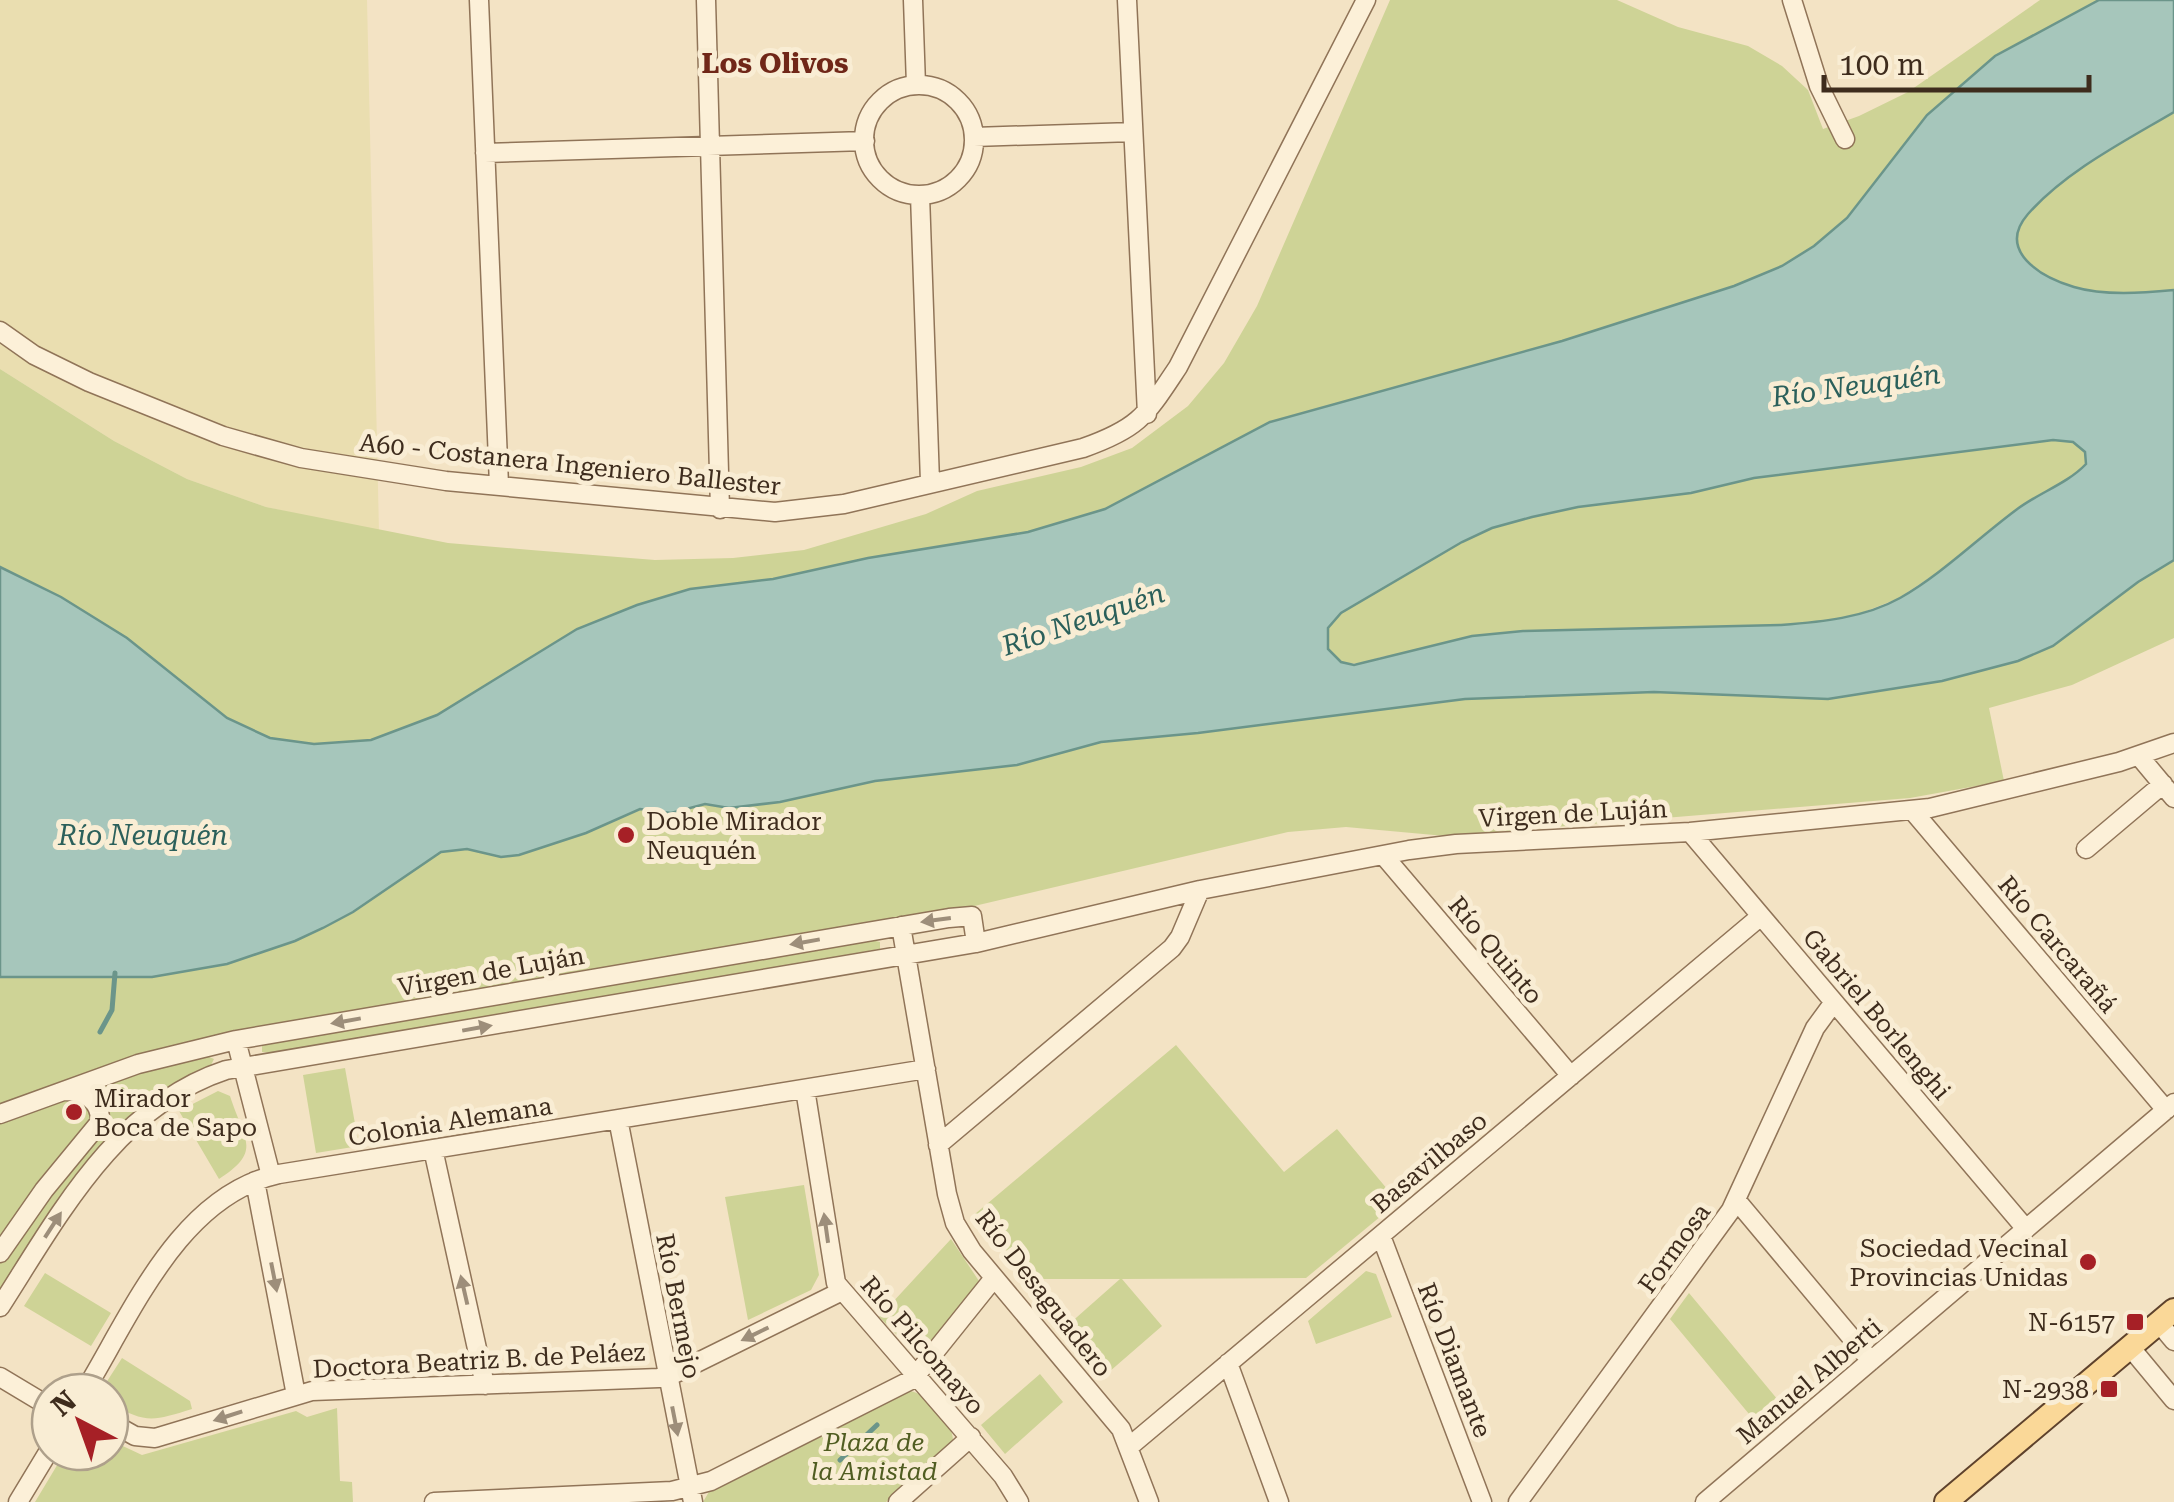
<svg xmlns="http://www.w3.org/2000/svg" width="2174" height="1502" font-family="'Roboto Serif',serif">
	<style>
		.farmland { fill: #eadeb0 }
		.green { fill: #ced396 }
		.water { fill: #a6c6bb; stroke: #6b958a; stroke-width: 2.5; fill-rule: evenodd }
		.lines { fill: none; stroke-linecap: round; stroke-linejoin: round }
		.stream { stroke: #6b958a; stroke-width: 5 }
		.minor-casing { stroke: #907458; stroke-width: 21 }
		.major-casing { stroke: #5e422c; stroke-width: 26 }
		.minor { stroke: #fcf0d8; stroke-width: 18 }
		.major { stroke: #fad898; stroke-width: 22 }
		.oneway { fill: #9d8e7a }
		.poi-dot { fill: #a62026; stroke: #f9edd4; stroke-width: 4 }
		.labels { text-anchor: middle; stroke-width: 10; stroke-linejoin: round; paint-order: stroke }
		.street-label { font-size: 25px; fill: #3e2c1d; stroke: #f9edd4 }
		.poi-label { font-size: 25px; fill: #3e2c1d; stroke: #f9edd4; text-anchor: end }
		.park-label { font-size: 25px; font-style: italic; fill: #505d21; stroke: #f9edd4 }
		.neighbourhood-label { font-size: 28px; font-weight: bold; fill: #702718; stroke: #f9edd4 }
		.water-label { font-size: 28px; font-style: italic; fill: #2b605b; stroke: #f9edd4 }
	</style>
	<rect width="100%" height="100%" fill="#f3e3c4"/>
	<path class="farmland" d="M0,0h367l12,532 -113,-25 -79,-28 -73,-38 -114,-72z"/>
	<path class="green" d="M1390,0h227l61,27 70,19 34,20 26,24 15,39 36,-13 49,-24 132,-92h59l-105,56 -108,112 -39,50 -33,28 -32,20 -48,20 -172,55 -292,81 -165,87 -77,23 -160,26 -95,21 -83,10 -192,92 -61,34 -66,25 -57,4 -44,-6 -43,-20 -100,-80 -66,-41 -61,-30v-198l114,72 73,38 79,28 182,36 83,7 124,10 78,-2 71,-8 122,-36 51,-23 104,-24 51,-19 56,-42 36,-43 33,-57z
		M2174,112v178c-31,3 -70,6 -100,-3 -33,-10 -78,-36 -46,-73 38,-43 97,-73 146,-102z
		M2053,440l20,2 12,11 1,11 -11,11 -55,32 -79,63 -44,29 -41,16 -37,7 -38,3 -200,4 -200,28c-21,7 -38,13 -53,-8v-21l13,-15 121,-71 30,-14 40,-11 46,-10 113,-14 63,-15z
		M2174,560v78l-102,47 -83,23 15,73 -94,17 -465,38 -99,-9 -58,5 -318,75 -784,135 -186,62v-127h152l75,-13 68,-23 28,-13 30,-16 88,-60 26,-3 34,8 18,-2 67,-22 54,-24 42,2 23,-7 24,4 51,-6 95,-21 142,-16 84,-23 97,-9 267,-34 189,-7 174,7 114,-18 76,-20 35,-15 85,-64z
		M872,940l8,2v7l-606,104 -12,-1v-6l10,-3z
		M1176,1045l108,127 53,-43 61,73 -92,76 -184,1 40,47 -53,46 -41,-47 52,-46h-89l-56,-65z
		M207,1056l7,3 -3,6 -67,39 -16,13 -34,38 -94,137v-30l17,-25 85,-105 -8,-43 61,-21z
		M345,1068l14,78 -43,7 -13,-78z
		M218,1091l12,5c14,44 33,55 -11,83l-40,-68z
		M68,1098l21,7 4,14 -93,124v-121z
		M804,1185l15,90 -8,15 -63,30 -23,-123z
		M951,1239l28,42 -49,64 -6,5 -11,1 -34,-34z
		M1366,1271l10,3 16,43 -76,27 -8,-23z
		M45,1273l66,40 -20,33 -67,-40z
		M1689,1293l89,107 -24,20 -84,-101z
		M122,1358l68,43 2,8c-39,12 -46,15 -82,-6v-11h-4l-2,-6z
		M1040,1374l23,28 -58,52 -24,-29z
		M910,1391c17,2 43,32 43,49l-67,62h-183l7,-12z
		M337,1408l3,73 12,1 1,20h-318l30,-50h45v-12l32,15 154,-44 11,6z"/>
	<path class="water" d="M2099,0h75v112c-49,29 -108,59 -146,102 -32,37 13,63 46,73 30,9 69,6 100,3v270l-36,22 -85,64 -35,15 -76,20 -114,18 -174,-7 -189,7 -267,34 -97,9 -84,23 -142,16 -95,21 -51,6 -24,-4 -34,9 -31,-4 -54,24 -67,22 -18,2 -34,-8 -26,3 -88,60 -30,16 -28,13 -68,23 -75,13h-152v-410l61,30 66,41 100,80 43,20 44,6 57,-4 66,-25 140,-86 60,-24 53,-16 83,-10 95,-21 160,-26 77,-23 165,-87 292,-81 172,-55 48,-20 32,-20 33,-28 80,-103 68,-59zM2053,440l20,2 12,10 1,12c-19,20 -48,29 -70,46 -39,29 -74,64 -116,88 -36,20 -79,24 -119,27l-258,6 -51,5 -118,29 -13,-3 -13,-13v-21l13,-15 121,-71 30,-14 40,-11 46,-10 113,-14 63,-15z"/>
	<g class="lines">
		<path class="stream" d="M100,1032l12,-22 3,-37
			M840,1460l37,-35"/>
		<defs>
			<path id="minor" d="M479,0l20,485
				M706,0l14,509
				M913,0l3,85
				M1127,0l20,414
				M1792,0l27,86 26,53
				M864 140a55 55 0 1 1 110 0a55 55 0 1 1-110 0Z
				M974,137l159,-5
				M485,153l380,-12
				M920,195l10,287
				M0,331l34,24 55,27 134,54 78,22 145,23 329,31 69,-8 239,-56c57,-20 63,-33 95,-81l188,-367
				M2139,756l35,42
				M1912,810l254,300
				M1690,832l336,397
				M2086,849l77,-65
				M1384,856l187,220
				M901,926l46,268 8,29 17,28 149,178 28,73
				M236,1040l35,136
				M805,1089l31,194 167,193 16,26
				M0,1114l138,-50 98,-24 713,-122 23,-2 4,27
				M618,1119l75,383
				M938,1145l234,-197 8,-11 20,-47
				M433,1149l52,236
				M255,1181l41,214
				M1737,1201l134,160
				M1381,1236l101,266
				M0,1253l44,-63 56,-68c1,-21 -15,-31 -35,-31
				M0,1307c58,-90 116,-201 226,-237l750,-127 224,-53 209,-40 47,-6 234,-12 240,-24 189,-46 55,-19
				M2159,1323l15,18
				M2130,1347l44,53
				M1228,1363l51,139
				M0,1377l50,30
				M84,1392c48,-79 96,-197 195,-218l647,-105
				M110,1422l25,14 20,2 157,-47 347,-13 17,-5 166,-82
				M1130,1446l631,-530
				M18,1502l32,-53
				M434,1502l238,-11 39,-10 202,-102 81,-101
				M898,1502l73,-65
				M1518,1502l213,-292 84,-182 19,-26
				M1705,1502l469,-399"/>
			<path id="major" d="M1946,1502l228,-192"/>
		</defs>
		<use href="#minor" class="minor-casing"/>
		<use href="#major" class="major-casing"/>
		<use href="#minor" class="minor"/>
		<use href="#major" class="major"/>
	</g>
	<defs><path id="oneway-solid" d="M-6-.8H1V-3.2L6.5 0L1 3.2V.8H-6Z" transform="scale(2.5)"/></defs>
	<g class="oneway">
		<use href="#oneway-solid" transform="translate(936 920) rotate(172)"/>
		<use href="#oneway-solid" transform="translate(805 942) rotate(170)"/>
		<use href="#oneway-solid" transform="translate(346 1021) rotate(170)"/>
		<use href="#oneway-solid" transform="translate(477 1028) rotate(-10)"/>
		<use href="#oneway-solid" transform="translate(53 1225) rotate(-57)"/>
		<use href="#oneway-solid" transform="translate(826 1228) rotate(-98)"/>
		<use href="#oneway-solid" transform="translate(274 1277) rotate(79)"/>
		<use href="#oneway-solid" transform="translate(464 1290) rotate(-103)"/>
		<use href="#oneway-solid" transform="translate(755 1334) rotate(154)"/>
		<use href="#oneway-solid" transform="translate(228 1416) rotate(162)"/>
		<use href="#oneway-solid" transform="translate(675 1421) rotate(79)"/>
	</g>
	<g class="poi-dot">
		<circle cx="626" cy="835" r="10"/>
		<circle cx="74" cy="1112" r="10"/>
		<circle cx="2088" cy="1262" r="10"/>
		<rect x="2125" y="1312" width="20" height="20" rx="5"/>
		<rect x="2099" y="1379" width="20" height="20" rx="5"/>
	</g>
	<g class="labels">
		<g class="street-label">
			<text transform="translate(570 464) rotate(6)" y="9">A60 - Costanera Ingeniero Ballester</text>
			<text transform="translate(1573 813) rotate(-3)" y="9">Virgen de Luján</text>
			<text transform="translate(2058 944) rotate(50)" y="9">Río Carcarañá</text>
			<text transform="translate(1496 950) rotate(50)" y="9">Río Quinto</text>
			<text transform="translate(491 971) rotate(-10)" y="9">Virgen de Luján</text>
			<text transform="translate(1877 1014) rotate(50)" y="9">Gabriel Borlenghi</text>
			<text transform="translate(450 1121) rotate(-9)" y="9">Colonia Alemana</text>
			<text transform="translate(1429 1162) rotate(-40)" y="9">Basavilbaso</text>
			<text transform="translate(1674 1248) rotate(-54)" y="9">Formosa</text>
			<text transform="translate(1044 1293) rotate(52)" y="9">Río Desaguadero</text>
			<text transform="translate(679 1306) rotate(79)" y="9">Río Bermejo</text>
			<text transform="translate(923 1345) rotate(49)" y="9">Río Pilcomayo</text>
			<text transform="translate(479 1360) rotate(-3)" y="9">Doctora Beatriz B. de Peláez</text>
			<text transform="translate(1455 1360) rotate(69)" y="9">Río Diamante</text>
			<text transform="translate(1809 1381) rotate(-40)" y="9">Manuel Alberti</text>
		</g>
		<g class="poi-label">
			<text x="646" y="830" text-anchor="start">Doble Mirador<tspan x="646" dy="29">Neuquén</tspan></text>
			<text x="94" y="1107" text-anchor="start">Mirador<tspan x="94" dy="29">Boca de Sapo</tspan></text>
			<text x="2068" y="1257">Sociedad Vecinal<tspan x="2068" dy="29">Provincias Unidas</tspan></text>
			<text x="2115" y="1331">N-6157</text>
			<text x="2089" y="1398">N-2938</text>
		</g>
		<g class="park-label">
			<text x="874" y="1451">Plaza de<tspan x="874" dy="29">la Amistad</tspan></text>
		</g>
		<g class="neighbourhood-label">
			<text x="775" y="73">Los Olivos</text>
		</g>
		<g class="water-label">
			<text transform="translate(1856 385) rotate(-8)" y="10">Río Neuquén</text>
			<text transform="translate(1083 619) rotate(-19)" y="10">Río Neuquén</text>
			<text x="143" y="845">Río Neuquén</text>
		</g>
	</g>
	<g transform="translate(80 1422) rotate(319)"><circle r="48" fill="#f9edd4" stroke="#aea08b" stroke-width="2.5"/>
	<path d="M0-8L18 38L0 25L-18 38Z" fill="#a62026"/>
	<text y="-15" font-size="28" font-weight="bold" text-anchor="middle" fill="#3e2c1d">N</text>
	</g>
	<path d="M1824 75v15h265v-15" fill="none" stroke="#3e2c1d" stroke-width="5"/>
	<text x="1839" y="75" font-size="30" fill="#3e2c1d" stroke="#f9edd4" stroke-width="8" paint-order="stroke">100 m</text>
</svg>
